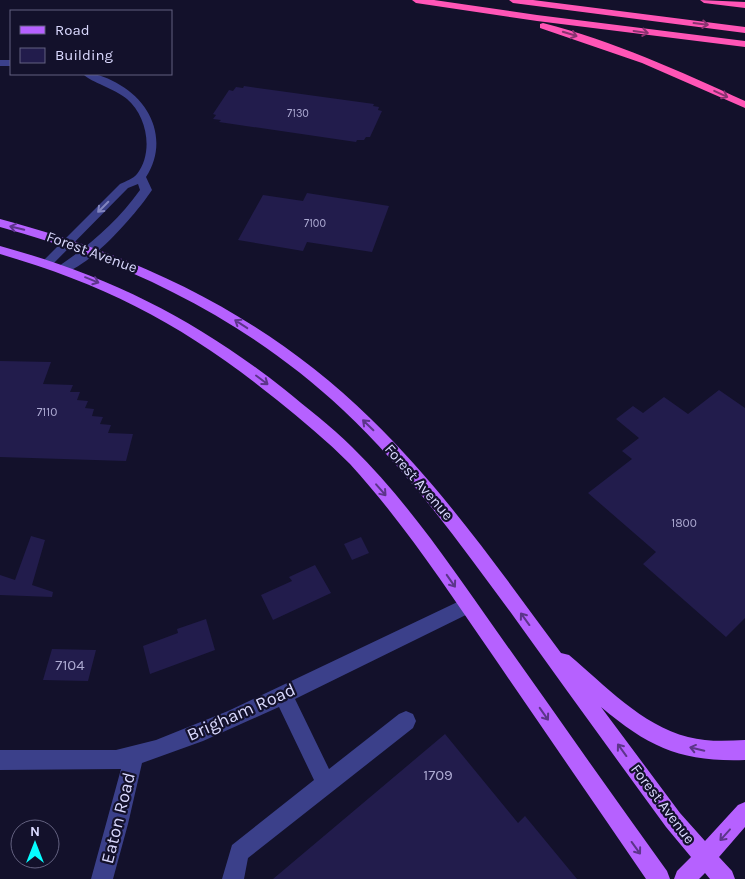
<svg xmlns="http://www.w3.org/2000/svg" width="745" height="879" font-family="Karla,sans-serif">
	<style>
		.building { fill: #221c4c }
		.lines { fill: none; stroke-linecap: round; stroke-linejoin: round }
		.minor { fill: #3b408a; fill-rule: evenodd }
		.major { fill: #b661ff; fill-rule: evenodd }
		.highway { fill: #ff55b6; fill-rule: evenodd }
		.oneway { stroke: #893370 }
		.oneway2 { stroke: #8385bf }
		.oneway3 { stroke: #5c358a }
		.labels { text-anchor: middle; stroke-width: 4.5; stroke-linejoin: round; paint-order: stroke }
		.far-number-label { font-size: 11px; fill: #adaad2 }
		.number-label { font-size: 12px; fill: #adaad2 }
		.street-label { font-size: 15px; fill: #dbdaff; stroke: #13112b }
		.near-number-label { font-size: 15px; fill: #adaad2 }
		.near-street-label { font-size: 18px; fill: #dbdaff; stroke: #13112b }
	</style>
	<rect width="100%" height="100%" fill="#13112b"/>
	<path class="building" d="M244,86l130,18 -1,2 6,1 -1,3 4,1 -12,26h-4l-2,3h-7l-1,2 -137,-20 2,-2 -8,-1 3,-4 -3,-1 16,-24 4,1 3,-4 7,1z
		M307,193l82,13 -17,46 -65,-10 -4,9 -65,-11 25,-45 40,6z
		M0,361l51,1 -8,22 30,1 -3,7h10l-3,8 11,1 -3,7 9,1 -2,7 11,1 -3,7 11,1 -3,8 25,1 -7,27 -126,-4z
		M719,390l26,18v210l-19,19 -83,-73 13,-12 -68,-59 44,-34 -10,-8 17,-13 -23,-19 17,-13 10,7 21,-16 24,17z
		M31,536l14,4 -13,45 21,7 -1,5 -52,-2v-20l15,5z
		M361,537l8,16 -17,7 -8,-16z
		M315,565l16,28 -58,27 -12,-25 31,-14 -3,-4z
		M206,619l9,31 -65,24 -7,-28 35,-13 -1,-4z
		M52,649l44,1 -8,31 -45,-1z
		M445,734l73,89 7,-7 52,63h-304z"/>
	<g class="lines">
		<path class="minor" d="M0,60h11v6h-11z
			M83,74c14,-1 25,4 37,11 33,19 48,58 26,92l6,13c-16,24 -61,76 -89,83l-6,-4 2,-3c31,-21 59,-45 81,-76l-2,-6 -10,4 -78,79h-8l-2,-3 80,-80c6,-3 13,-5 17,-10 17,-22 10,-58 -10,-75 -13,-11 -35,-16 -44,-25z
			M468,597l6,2 3,6 -3,6 -179,88 34,70 70,-55 7,-3 7,3 3,7 -3,7 -165,130 -4,21h-22l10,-34 82,-65 -35,-73 -76,34 -61,22 -14,61 -15,55h-22l30,-110 -121,1v-20h116l40,-10 72,-29z"/>
		<path class="major" d="M0,219c140,37 266,97 371,200 72,70 130,153 190,234l8,2c36,30 72,70 119,82 19,5 38,4 57,3v20c-64,2 -95,-12 -144,-53l79,106 25,28 33,-36 7,-3v25l-26,30 13,14 3,8h-25l-5,-6 -6,6h-25l3,-8 14,-14 -25,-30c-51,-70 -102,-140 -152,-210 -53,-72 -105,-145 -171,-207 -96,-90 -216,-149 -343,-183z
			M0,246c110,30 195,73 284,143 23,19 47,37 68,58 56,55 101,122 146,186 56,79 112,159 169,238l3,8h-24c-52,-76 -105,-153 -157,-229 -44,-64 -87,-129 -139,-186 -23,-23 -48,-44 -73,-64 -89,-72 -167,-114 -277,-146z"/>
		<path class="highway" d="M412,0h22l103,15 208,26v6l-208,-26 -121,-18z
			M509,0h24l212,27v6l-232,-30z
			M700,0l45,2v6l-41,-5z
			M543,23c70,18 137,48 202,78v7l-103,-45 -102,-35v-4z"/>
	</g>
	<defs><path id="oneway-shaft" d="M-6 0H5M1.5-3L5.5 0L1.5 3" fill="none" stroke-width="1.6" stroke-linecap="round" stroke-linejoin="round" transform="scale(1.25)"/></defs>
	<g class="oneway">
		<use href="#oneway-shaft" transform="translate(701 24) rotate(7)"/>
		<use href="#oneway-shaft" transform="translate(641 32) rotate(8)"/>
		<use href="#oneway-shaft" transform="translate(570 34) rotate(17)"/>
		<use href="#oneway-shaft" transform="translate(721 94) rotate(25)"/>
	</g>
	<use class="oneway2" href="#oneway-shaft" transform="translate(103 207) rotate(135)"/>
	<g class="oneway3">
		<use href="#oneway-shaft" transform="translate(17 228) rotate(-166)"/>
		<use href="#oneway-shaft" transform="translate(92 280) rotate(22)"/>
		<use href="#oneway-shaft" transform="translate(241 324) rotate(-147)"/>
		<use href="#oneway-shaft" transform="translate(262 380) rotate(37)"/>
		<use href="#oneway-shaft" transform="translate(368 425) rotate(-136)"/>
		<use href="#oneway-shaft" transform="translate(381 490) rotate(49)"/>
		<use href="#oneway-shaft" transform="translate(451 581) rotate(55)"/>
		<use href="#oneway-shaft" transform="translate(525 619) rotate(-126)"/>
		<use href="#oneway-shaft" transform="translate(544 714) rotate(55)"/>
		<use href="#oneway-shaft" transform="translate(697 749) rotate(-167)"/>
		<use href="#oneway-shaft" transform="translate(622 750) rotate(-126)"/>
		<use href="#oneway-shaft" transform="translate(725 835) rotate(132)"/>
		<use href="#oneway-shaft" transform="translate(636 848) rotate(54)"/>
	</g>
	<g class="labels">
		<g class="far-number-label">
			<text x="298" y="117">7130</text>
			<text x="315" y="227">7100</text>
		</g>
		<g class="number-label">
			<text x="47" y="416">7110</text>
			<text x="684" y="527">1800</text>
		</g>
		<g class="street-label">
			<text transform="translate(92 252) rotate(20)" y="5">Forest Avenue</text>
			<text transform="translate(419 482) rotate(49)" y="5">Forest Avenue</text>
			<text transform="translate(663 804) rotate(53)" y="5">Forest Avenue</text>
		</g>
		<g class="near-number-label">
			<text x="70" y="670">7104</text>
			<text x="438" y="780">1709</text>
		</g>
		<g class="near-street-label">
			<text transform="translate(241 712) rotate(-24)" y="6">Brigham Road</text>
			<text transform="translate(118 818) rotate(-76)" y="6">Eaton Road</text>
		</g>
	</g>
	<rect x="10" y="10" width="162" height="65" fill="#13112b" stroke="#636180"/>
	<rect x="20" y="26" width="25" height="8" fill="#b661ff" stroke="#636180"/>
	<text x="55" y="35" font-size="15" fill="#dbdaff">Road</text>
	<rect x="20" y="48" width="25" height="15" fill="#221c4c" stroke="#636180"/>
	<text x="55" y="60" font-size="15" fill="#dbdaff">Building</text>
	<g transform="translate(35 844)"><circle r="24" fill="#13112b" stroke="#636180"/>
	<path d="M0-4L9 19L0 12L-9 19Z" fill="#06fdff"/>
	<text y="-8" font-size="14" font-weight="bold" text-anchor="middle" fill="#dbdaff">N</text>
	</g>
</svg>
